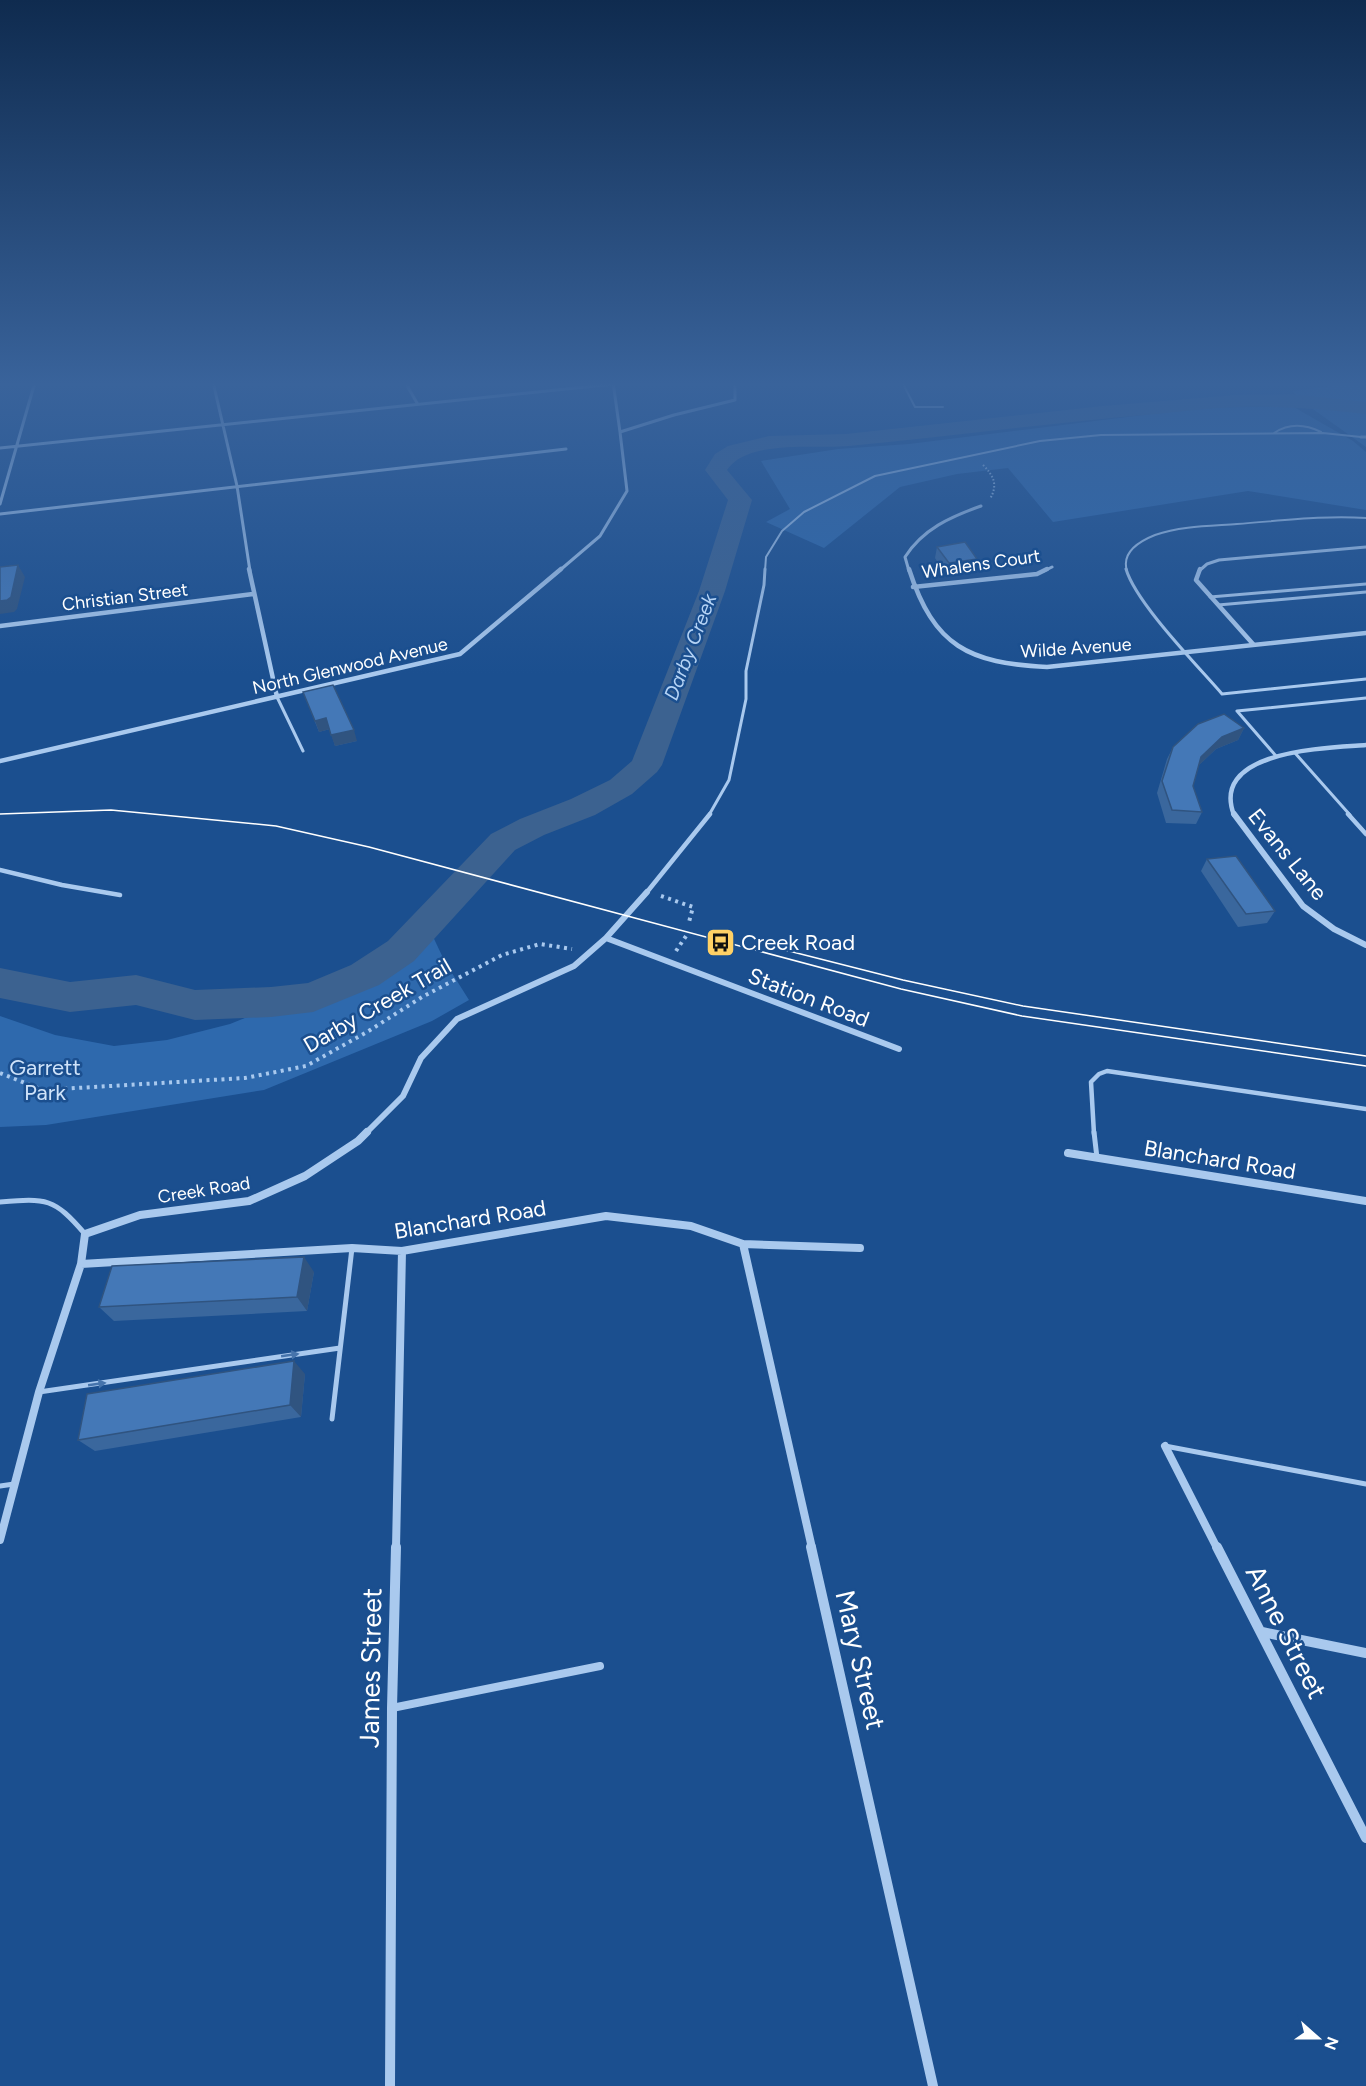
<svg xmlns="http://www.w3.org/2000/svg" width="1366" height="2086" font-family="Figtree,sans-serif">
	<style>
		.green { fill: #2e69ad }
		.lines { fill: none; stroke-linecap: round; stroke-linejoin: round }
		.river { fill: #3c6290; fill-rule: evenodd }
		.path-far1 { stroke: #a9c9ee; stroke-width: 2; stroke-dasharray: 1.5 2; stroke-linecap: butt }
		.path { stroke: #a9c9ee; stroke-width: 4; stroke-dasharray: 3 4.5; stroke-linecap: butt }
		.service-far4 { stroke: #a9c9ee; stroke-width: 2 }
		.service-far3 { stroke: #a9c9ee; stroke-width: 3 }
		.service-far2 { stroke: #a9c9ee; stroke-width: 4.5 }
		.service-far1 { stroke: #a9c9ee; stroke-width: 5 }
		.service { stroke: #a9c9ee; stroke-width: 8 }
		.minor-far4 { stroke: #a9c9ee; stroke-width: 3 }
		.minor-far3 { stroke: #a9c9ee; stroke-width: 4.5 }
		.minor-far2 { stroke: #a9c9ee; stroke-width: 6 }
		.minor-far1 { stroke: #a9c9ee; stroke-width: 8 }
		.minor { stroke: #a9c9ee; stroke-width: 10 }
		.tram { stroke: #fff; stroke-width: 1.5 }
		.wall { fill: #3a679d }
		.shaded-wall { fill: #305480 }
		.building { fill: #4478b7; stroke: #305480; stroke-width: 1.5 }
		.oneway { fill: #4674ac }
		.labels { text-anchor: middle; stroke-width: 5; stroke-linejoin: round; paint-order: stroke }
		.far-street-label { font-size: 18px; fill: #fff; stroke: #1b4f8f }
		.far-water-label { font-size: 20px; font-style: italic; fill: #b5d3f5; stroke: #1b4f8f }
		.street-label { font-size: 22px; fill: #fff; stroke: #1b4f8f }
		.poi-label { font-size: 22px; fill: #fff; stroke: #1b4f8f; text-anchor: start }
		.park-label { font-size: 22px; fill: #cfe3fa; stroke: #1b4f8f }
		.near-street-label { font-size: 27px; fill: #fff; stroke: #1b4f8f }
	</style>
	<rect width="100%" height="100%" fill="#1b4f8f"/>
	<path class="green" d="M1366,382v65l-70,-50 -3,-6z
		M1292,406l61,35 13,11v58l-118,-19 -195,31 -45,-54 -51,6 -57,13 -76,61 -58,-26 24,-13 -29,-48 77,-12 71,-5 291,-36z
		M427,924l18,38 24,38 -37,21 -168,69 -218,35 -46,2v-111l55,19 59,11 53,-6 63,-16 109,-44 39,-29z"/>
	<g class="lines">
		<path class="river" d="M1292,394l74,8v12c-43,-5 -84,-8 -127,-7 -27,1 -55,4 -82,7 -103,8 -206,23 -308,32 -33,3 -102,-7 -122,24l25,30 -27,91 -63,174 -5,7 -25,22 -37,21 -51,20 -29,15 -101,111 -35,24 -66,27 -42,5 -76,3 -59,-15 -66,7 -70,-14v-30l70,14 66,-7 59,15 76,-3 37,-4 43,-18 37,-24 103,-107 29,-15 51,-20 39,-19 22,-19 67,-170 29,-91 -23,-30 10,-16 13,-8 41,-10 77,-2 257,-28 133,-11z"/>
		<path class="path-far1" d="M983,465c11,11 15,20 7,34"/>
		<path class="path" d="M661,896l32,11 -4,15
			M676,951l10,-15
			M0,1073l43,17 202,-12 61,-12 61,-34 55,-35 80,-42 38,-11 32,5"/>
		<path class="service-far4" d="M902,382l13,25h28
			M1274,433c15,-10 31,-9 47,-1
			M765,571l1,-14 16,-26 22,-19 71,-36 165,-35 61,-6 222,-2 38,4
			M1127,571c-6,-19 13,-30 28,-36 26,-9 55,-9 82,-11 43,-3 86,-9 129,-6"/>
		<path class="service-far3" d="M1126,569c10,34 71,96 96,125l144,-15
			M1210,597l156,-13
			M1218,605l148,-13
			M277,697l26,54
			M1237,711l129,-13
			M1237,711l39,45
			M1295,753l55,62
			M709,815l20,-35 17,-81v-28l18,-86 1,-16"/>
		<path class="service-far2" d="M1348,814l18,20
			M0,870l62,15 58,10
			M647,892l63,-78
			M1094,1134l-3,-52 8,-8 8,-3 259,38"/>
		<path class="service-far1" d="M1094,1132l3,26
			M0,1202c47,-4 54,-4 85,32
			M39,1392l301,-44
			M332,1419l20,-171
			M1165,1446l201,38
			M0,1486l14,-2"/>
		<path class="service" d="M392,1708l208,-42"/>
		<path class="minor-far4" d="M213,382l24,104 13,85
			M405,382l12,21
			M613,382l7,50
			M1361,437h5
			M0,448l614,-64
			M0,504l35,-122
			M0,514l566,-65
			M559,571l41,-35 27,-45 -7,-59 54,-17 61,-15v-18
			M909,571l-4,-14c18,-28 45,-40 76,-51
			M1044,571l8,-4
			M1199,571l8,-7 12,-4 147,-13"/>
		<path class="minor-far3" d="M249,569l28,128
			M909,569c25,78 60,94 138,98l319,-34
			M1200,569l-4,11 57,64
			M913,587l124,-13 10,-5
			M0,626l253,-32
			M0,761l460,-107 101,-85
			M1234,815c-25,-65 93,-67 132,-70"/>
		<path class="minor-far2" d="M1234,814l69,92 31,23 32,16
			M606,938l293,111
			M365,1134l38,-38 18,-38 36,-39 117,-53 32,-28 41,-46"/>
		<path class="minor-far1" d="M1068,1153l298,48
			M743,1244l69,304
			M81,1264l271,-16 50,3 204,-35 85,10 52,18 117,4
			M1165,1446l52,102
			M0,1540l39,-148 42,-128 4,-30 55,-19 109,-14 56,-25 53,-35 9,-9
			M396,1548l6,-297"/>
		<path class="minor" d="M811,1547l122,539
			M1217,1547l149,291
			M1262,1632l104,21
			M390,2086l2,-378 4,-161"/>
		<path class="tram" d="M0,814l111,-4 165,16 93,21 532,142 121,27 344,50
			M785,950l118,30 120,26 343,50"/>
	</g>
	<path class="wall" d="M937,547l40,12 -3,11 -28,5 -11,-17z
		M303,692l54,49 -22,5 -5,-17 -11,3z
		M1244,728l-6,12 -22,9 -18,17 -5,20 9,26 -6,12 -30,-1 -9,-30 10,-34 6,-12z
		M1207,859l68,52 -8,12 -29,4 -37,-56z
		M314,1272l-7,39 -193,10 -15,-14z
		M305,1374l-4,43 -206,34 -17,-11z"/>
	<path class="shaded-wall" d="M977,559l-3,11 -28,5 3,-12z
		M18,565l7,12 -8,32 -3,3 -14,2v-13z
		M326,718l4,11 -11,3 -4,-11z
		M1244,728l-6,12 -22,9 -21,20 6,-12 21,-20z
		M354,730l3,11 -22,5 -4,-11z
		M304,1257l10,15 -7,39 -10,-14z
		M294,1361l11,13 -4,43 -11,-12z"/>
	<path class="building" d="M965,542l12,17 -28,4 -12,-16z
		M18,565l-7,32 -4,3 -7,1v-34z
		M333,685l21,45 -23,5 -5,-17 -11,3 -12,-29z
		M1224,714l20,14 -22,9 -21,20 -8,29 9,26 -30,-2 -10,-29 11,-34 25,-23z
		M1236,856l39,55 -29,3 -39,-55z
		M304,1257l-7,40 -198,10 13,-41z
		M294,1361l-4,44 -212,35 9,-46z"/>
	<defs><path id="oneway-solid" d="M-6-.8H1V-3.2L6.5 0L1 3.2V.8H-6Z" transform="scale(1.5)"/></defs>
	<g class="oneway">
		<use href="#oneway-solid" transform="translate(290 1355) rotate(-8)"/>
		<use href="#oneway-solid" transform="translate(97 1384) rotate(-8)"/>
	</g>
	<linearGradient id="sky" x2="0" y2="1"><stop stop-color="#0f2b4f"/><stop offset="0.57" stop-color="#39639b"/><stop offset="1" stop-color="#39639b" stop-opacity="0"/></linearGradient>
	<rect width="1366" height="674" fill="url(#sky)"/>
	<defs>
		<symbol id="bus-square" viewBox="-11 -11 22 22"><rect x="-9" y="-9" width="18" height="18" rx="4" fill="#ffd166" stroke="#1b4f8f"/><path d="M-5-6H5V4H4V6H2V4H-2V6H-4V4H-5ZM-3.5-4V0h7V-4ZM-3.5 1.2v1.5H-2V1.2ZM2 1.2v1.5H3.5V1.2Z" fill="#111"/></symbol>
	</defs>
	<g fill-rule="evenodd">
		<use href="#bus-square" x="704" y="926" width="33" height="33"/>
	</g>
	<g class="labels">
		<g class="far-street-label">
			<text transform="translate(981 564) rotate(-8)" y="6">Whalens Court</text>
			<text transform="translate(125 597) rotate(-7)" y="6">Christian Street</text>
			<text transform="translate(1076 648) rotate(-4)" y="6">Wilde Avenue</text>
			<text transform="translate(350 666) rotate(-13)" y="6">North Glenwood Avenue</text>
			<text transform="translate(204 1190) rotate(-9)" y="6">Creek Road</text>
		</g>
		<g class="far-water-label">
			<text transform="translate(690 647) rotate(-69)" y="7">Darby Creek</text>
		</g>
		<g class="street-label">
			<text transform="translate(1288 854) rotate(51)" y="8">Evans Lane</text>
			<text transform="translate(809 997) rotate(21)" y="8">Station Road</text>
			<text transform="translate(377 1005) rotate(-30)" y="8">Darby Creek Trail</text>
			<text transform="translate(1220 1159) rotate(9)" y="8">Blanchard Road</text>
			<text transform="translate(470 1219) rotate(-9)" y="8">Blanchard Road</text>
		</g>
		<g class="poi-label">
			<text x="741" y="950">Creek Road</text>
		</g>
		<g class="park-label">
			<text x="45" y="1075">Garrett<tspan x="45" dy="25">Park</tspan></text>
		</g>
		<g class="near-street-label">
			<text transform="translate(1286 1632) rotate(63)" y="9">Anne Street</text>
			<text transform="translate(860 1660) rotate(77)" y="9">Mary Street</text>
			<text transform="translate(371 1668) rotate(-89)" y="9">James Street</text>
		</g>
	</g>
	<g transform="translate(1318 2038) rotate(111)" stroke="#1b4f8f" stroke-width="4.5" paint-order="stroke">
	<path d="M0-4.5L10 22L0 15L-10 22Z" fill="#ffffff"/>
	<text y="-9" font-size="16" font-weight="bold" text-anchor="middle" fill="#ffffff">N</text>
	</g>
</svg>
